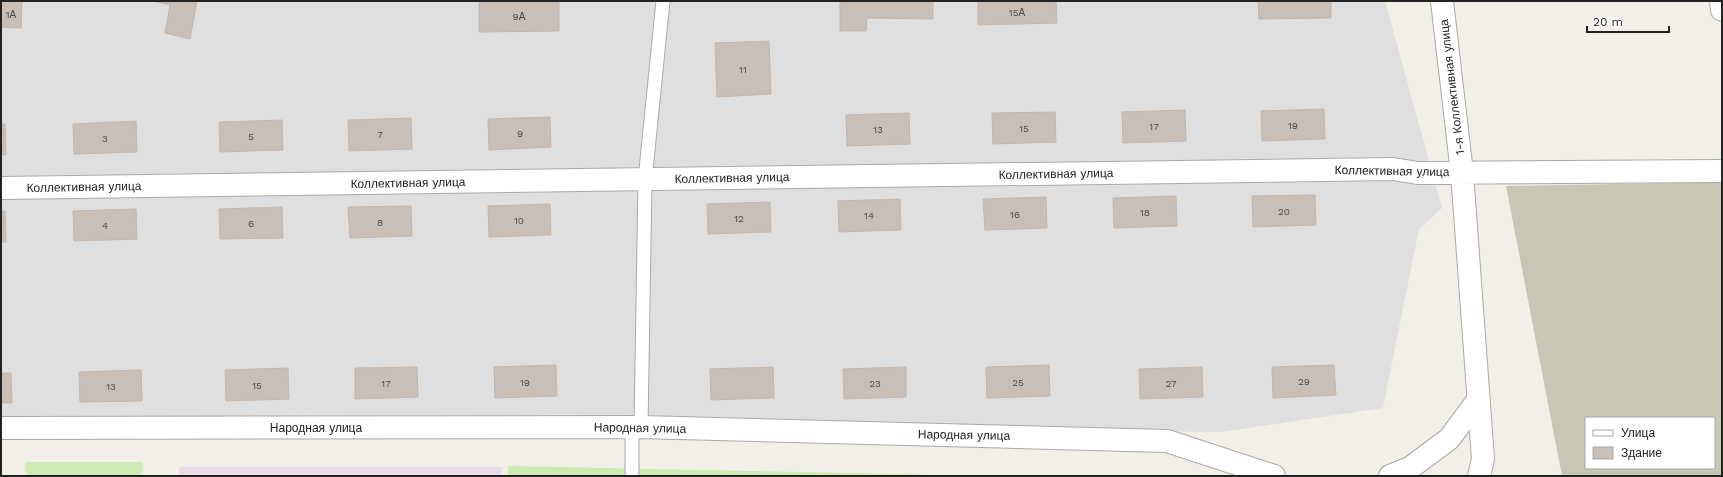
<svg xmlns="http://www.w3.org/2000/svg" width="1723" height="477" font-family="'Work Sans',sans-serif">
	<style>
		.residential { fill: #e0dfdf }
		.industrial { fill: #ebdbe8 }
		.construction { fill: #c7c7b4; fill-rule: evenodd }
		.grass { fill: #cdebb0 }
		.building { fill: #c7bfb8; stroke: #c4b6ab }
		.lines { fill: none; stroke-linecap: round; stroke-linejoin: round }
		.lane-casing { stroke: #a9a9a9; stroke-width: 15 }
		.street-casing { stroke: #a9a9a9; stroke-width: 24 }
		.lane { stroke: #fff; stroke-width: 13 }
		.street { stroke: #fff; stroke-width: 22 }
		.labels { text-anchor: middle; stroke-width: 4; stroke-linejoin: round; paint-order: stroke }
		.number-label { font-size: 10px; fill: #4b4948 }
		.street-label { font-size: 12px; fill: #222; stroke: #fff }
	</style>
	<rect width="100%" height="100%" fill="#f2efe9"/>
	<path class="residential" d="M1,1h1384l57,207 -23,21 -36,179 -162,24 -580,-5 -640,1z"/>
	<path class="industrial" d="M179,467h323l-1,9h-322z"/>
	<path class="construction" d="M1722,182v294h-160l-56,-290zM1586,418h128v50h-128z"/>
	<path class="grass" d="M25,462h118l-1,14h-116z
		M508,466l489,10h-489z"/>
	<path class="building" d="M1,1h21l-1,27 -20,-1z
		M153,1h44l-7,38 -25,-6 5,-28z
		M479,1h80v30l-80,1z
		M840,1h93v18l-66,-1 -1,13h-26z
		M978,1h78l1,22 -79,2z
		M1258,1h73v17l-72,1z
		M769,41l2,53 -54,3 -2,-54z
		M1324,109l1,30 -63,2 -1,-30z
		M1185,110l1,31 -63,2 -1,-31z
		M1055,112l1,30 -63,2 -1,-31z
		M909,113l1,31 -63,2 -1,-31z
		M550,117l1,30 -62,3 -1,-31z
		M411,118l1,31 -63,2 -1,-31z
		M282,120l1,30 -63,2 -1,-30z
		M136,121l1,31 -63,2 -1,-30z
		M1,124h4l1,31h-5z
		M1315,195l1,30 -63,2 -1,-31z
		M1176,196l1,30 -63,2 -1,-30z
		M1046,197l1,31 -62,2 -2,-31z
		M900,199l1,31 -62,2 -1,-31z
		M770,202l1,30 -63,2 -1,-30z
		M550,204l1,31 -62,2 -1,-31z
		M411,206l1,30 -62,2 -2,-31z
		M282,207l1,31 -63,1 -1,-30z
		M136,209l1,30 -63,2 -1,-30z
		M5,211l1,31h-5v-30z
		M556,365l1,31 -62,2 -1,-31z
		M1049,365l1,31 -63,2 -1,-31z
		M1334,365l2,30 -63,3 -1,-31z
		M417,367l1,30 -63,2v-31z
		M773,367l1,31 -63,2 -1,-31z
		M906,367v30l-62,2 -1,-30z
		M1202,367l1,30 -63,2 -1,-30z
		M288,368l1,31 -63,2 -1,-31z
		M141,370l1,31 -62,1 -1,-30z
		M1,373h10l1,30h-11z"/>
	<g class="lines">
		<defs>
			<path id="lane" d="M641,427l4,-247 18,-179
				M632,428v48"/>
			<path id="street" d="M1442,1l20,172 21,286 -4,17
				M1721,1l1,9
				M1,188l1392,-19 25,4 304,-2
				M1,428l640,-1 526,14 107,35
				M1390,476l20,-8 39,-29 29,-39"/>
		</defs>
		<use href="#lane" class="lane-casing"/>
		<use href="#street" class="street-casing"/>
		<use href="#lane" class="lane"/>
		<use href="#street" class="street"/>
	</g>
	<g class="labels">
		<g class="number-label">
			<text x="1017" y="16">15А</text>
			<text x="11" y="18">1А</text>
			<text x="519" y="20">9А</text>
			<text x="743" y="73">11</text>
			<text x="1293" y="129">19</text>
			<text x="1154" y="130">17</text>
			<text x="1024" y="132">15</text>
			<text x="878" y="133">13</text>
			<text x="520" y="137">9</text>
			<text x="380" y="138">7</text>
			<text x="251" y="140">5</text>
			<text x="105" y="142">3</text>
			<text x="1284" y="215">20</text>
			<text x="1145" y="216">18</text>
			<text x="1015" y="218">16</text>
			<text x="869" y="219">14</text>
			<text x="739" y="222">12</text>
			<text x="519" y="224">10</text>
			<text x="380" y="226">8</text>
			<text x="251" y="227">6</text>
			<text x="105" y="229">4</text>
			<text x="1304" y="385">29</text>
			<text x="525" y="386">19</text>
			<text x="1018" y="386">25</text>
			<text x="386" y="387">17</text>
			<text x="875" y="387">23</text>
			<text x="1171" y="387">27</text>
			<text x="257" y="389">15</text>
			<text x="111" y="390">13</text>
		</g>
		<g class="street-label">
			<text transform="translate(1452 87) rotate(-97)" y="4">1-я Коллективная улица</text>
			<text transform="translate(1392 171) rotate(1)" y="4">Коллективная улица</text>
			<text transform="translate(1056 174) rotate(-1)" y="4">Коллективная улица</text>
			<text transform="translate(732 178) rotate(-1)" y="4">Коллективная улица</text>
			<text transform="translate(408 183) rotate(-1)" y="4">Коллективная улица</text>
			<text transform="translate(84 187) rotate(-1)" y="4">Коллективная улица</text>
			<text x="316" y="432">Народная улица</text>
			<text transform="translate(640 428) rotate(1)" y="4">Народная улица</text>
			<text transform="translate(964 435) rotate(1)" y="4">Народная улица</text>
		</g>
	</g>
	<rect width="1723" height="477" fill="none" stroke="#222222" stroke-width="4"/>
	<rect x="1585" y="417" width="130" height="52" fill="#ffffff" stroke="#a7a7a7"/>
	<rect x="1593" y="430" width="20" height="6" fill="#ffffff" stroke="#a7a7a7"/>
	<text x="1621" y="437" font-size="12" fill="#222222">Улица</text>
	<rect x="1593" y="447" width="20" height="12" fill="#c7bfb8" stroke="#a7a7a7"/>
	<text x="1621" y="457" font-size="12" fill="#222222">Здание</text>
	<path d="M1587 26v6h82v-6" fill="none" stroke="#222222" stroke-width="2"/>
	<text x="1593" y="26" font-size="12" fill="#222222" stroke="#ffffff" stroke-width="3" paint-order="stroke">20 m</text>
</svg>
